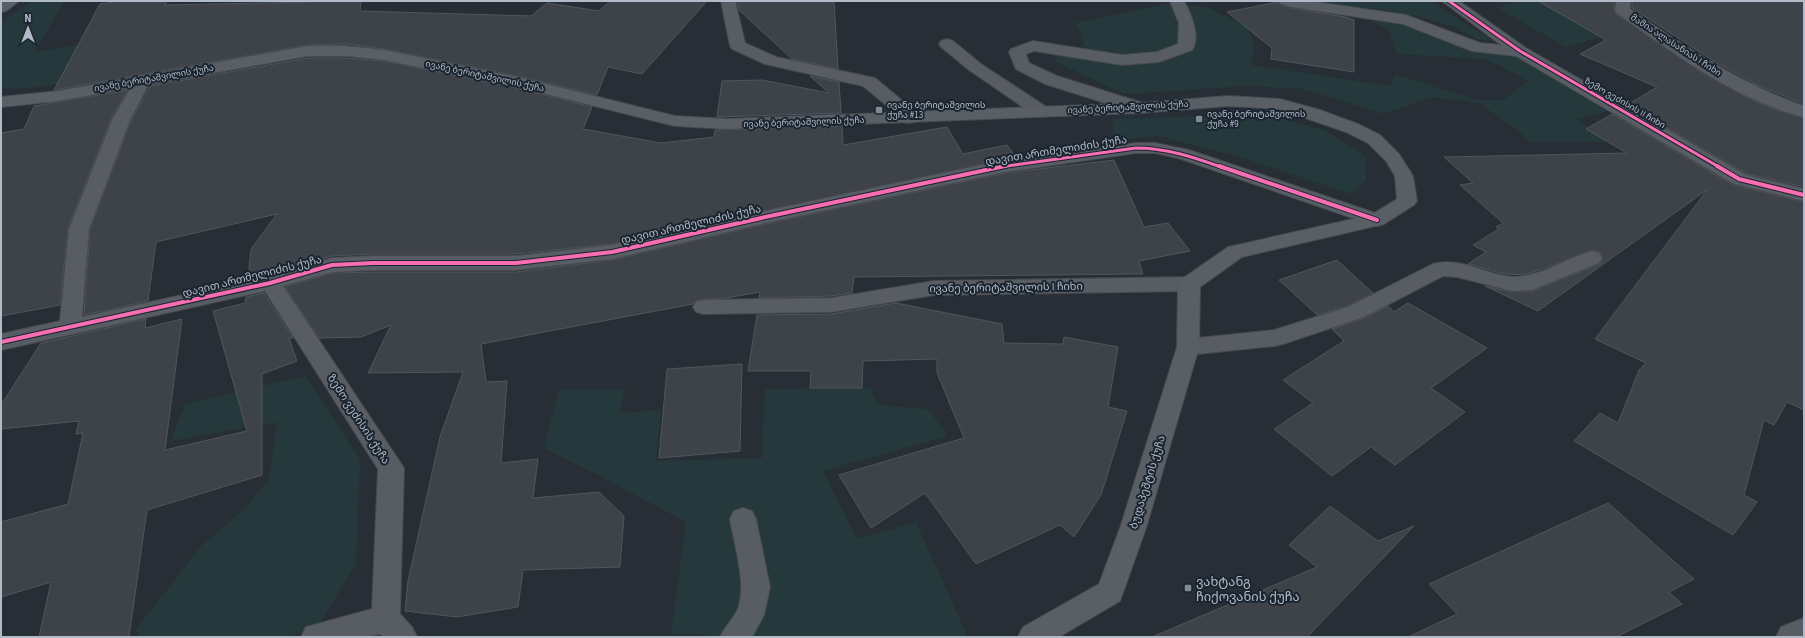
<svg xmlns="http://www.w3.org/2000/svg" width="1805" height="638" font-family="'Source Sans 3','Noto Sans Georgian',sans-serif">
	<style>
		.green { fill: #25383b }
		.building { fill: #3d4349; stroke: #50565d }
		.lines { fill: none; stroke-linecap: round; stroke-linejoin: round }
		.minor-casing { stroke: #464a50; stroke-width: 2 }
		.major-casing { stroke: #454b52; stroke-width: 2 }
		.minor { fill: #585c63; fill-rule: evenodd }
		.major { fill: #5a5f65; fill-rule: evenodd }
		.cycleway-far1-casing { stroke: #1b2530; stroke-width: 5 }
		.cycleway-casing { stroke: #1b2530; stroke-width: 6 }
		.cycleway-far1 { stroke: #f96db3; stroke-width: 3 }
		.cycleway { stroke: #f96db3; stroke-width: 4 }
		.poi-dot { fill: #818a94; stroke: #1b2530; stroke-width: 1.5 }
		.labels { text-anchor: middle; stroke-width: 4; stroke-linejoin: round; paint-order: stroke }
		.far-street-label { font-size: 9px; fill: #b1bbc7; stroke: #1b2530 }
		.far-poi-label { font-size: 9px; fill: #b1bbc7; stroke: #1b2530; text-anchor: start }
		.street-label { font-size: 11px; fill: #b1bbc7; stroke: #1b2530 }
		.near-poi-label { font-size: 13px; fill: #b1bbc7; stroke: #1b2530; text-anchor: start }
	</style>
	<rect width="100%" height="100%" fill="#282e35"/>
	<path class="green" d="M33,1h32l-31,51 111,-17 -74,48 -51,6 -19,-1v-66z
		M1318,1h112l63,40 -16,-2 -23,-12 -30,-9 -40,-8 -64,-6z
		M1517,1h55l30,35 -36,11 -68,-39z
		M1168,4l38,3 41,20 7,18 -2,20 138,21 5,-12 83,26h25l26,-19 -43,-22 -89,-5 -8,-24 -21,-10 36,5 69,26 48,6 92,53 -37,9 32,23h-80l-8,-10 -41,-29 -47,-6 -49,17 -80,-25 -56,-3 -122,8 -71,-33 5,-7 25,-2 -2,-16 -7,-13z
		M1264,114l60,16 42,26v24l-15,14 -114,-38 -79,-20 -46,4 1,-21z
		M305,376l55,84 -4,104 -39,64 -30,9h-148l-3,-8 66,-84 40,-34 27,-31 8,-58 -106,19 14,-37z
		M870,388l8,17 50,4 20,27 -125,35 34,68 59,-17 52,115h-260v-2l-37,-1 15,-112 -90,-48 -52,-26 15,-58h66l-6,23 42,-3 -5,51 106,-3 3,-69z"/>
	<path class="building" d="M122,1h45l-2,4 196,-4 -1,10 171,5 16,-13 52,8 11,-10h97l-65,73 -34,-7 -11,28 -71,-17 -142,-29 -37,-5 -39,1 -254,45 46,-86z
		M737,1h97l4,68 -46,-10 -53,-49z
		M1538,1h76v10l3,4 89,60 48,26 25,10 25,7v69l-57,-13 -120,-69 30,-18 -77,-33 26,-14z
		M1632,1h172v103l-45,-18 -44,-24 -83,-54z
		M1278,2l3,3 11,3 53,9 9,3v52l-83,-13 1,-11 -45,-36z
		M308,58h39l37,3 142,29 66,17 -9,22 78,14 53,-6 1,-7 127,-4 1,19 104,-18 16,27 44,-9 9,12 -404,87 -96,10h-143l-41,2 -84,23 3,-30 26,-35 -121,28 -8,59 -64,14 6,-86 41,-108 19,-35z
		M810,76l29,6 2,31 -124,4 5,-36 40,-1 67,13z
		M128,90l-17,29 -43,109 -8,77 -59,11v-183l23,-4 10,-23z
		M1612,114l119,70 73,18v208l-17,-8 -13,23 -10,-5 -20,75 13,7 -24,33 -159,-94 26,-28 18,10 21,-53 7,-7 -51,-24 113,-150 -170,122 -53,-25 27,6 21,-1 67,-27 3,-5 -3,-7 -8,-2 -49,19 -19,6 -20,-1 -36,-10 18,-12 -13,-7 26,-16 -3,-2 7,-4 -43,-38 13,-2 -29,-26 183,-4 -41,-24z
		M1114,160l30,67 24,-4 22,28 -51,10 4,13 -289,3 -2,16 -21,3 -72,2 1,-6 -34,6 -22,1 -8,2 -3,3 -212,40 5,38 21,-1 -6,82 37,-4 -5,39 66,-6 25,24 -4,51 -97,3 -5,37 -61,10 -52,-6 3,-30 32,-144 23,-65 -95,1 23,-48 -30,12 -42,1 -34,-51 48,-14 40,-1h143l96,-12 158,-37 235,-50z
		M1337,260l36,33 -26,13 -30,9 -38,-35z
		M264,293l29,45h-4l8,23 -35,13v101l-115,35 -18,127h-90l12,-55 -50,15v-75l67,-18 15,-71 -7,1 3,-13 -78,8v-24l40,-62 105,-24 -1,9 37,-9 -17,131 82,-19 -34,-120 32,-8 1,-6z
		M896,303l106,21 2,19 59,1 1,-7 54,10 -10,60 19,4 -26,84 -27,42 -14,-12 -84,39 -51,-71 -54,35 -32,-53 125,-37 -27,-65v-14l-74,2 -1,27h-52l1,-17h-63l9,-56 74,-1z
		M1408,303l79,45 -56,40 34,24 -70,53 -24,-18 -39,29 -58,-47 39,-26 -30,-23 61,-39 -12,-12 33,-11 23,-12 6,6z
		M742,364l-2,87 -81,7 8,-89z
		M1608,503l86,76 -25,13 13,12 -66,33h-208l49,-23 -28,-30z
		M1330,506l48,35 36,-15 -107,111h-155l165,-70 -28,-22z"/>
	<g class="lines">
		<defs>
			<path id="minor" d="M721,1h14l10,42 31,14 99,21 23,19 20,21 -3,4 -6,1 -6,-1 -17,-17 -23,-19 -98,-22 -33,-15 -2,-3z
				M1170,1h14c7,13 17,36 8,49l-33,12 -37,3 -88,-14 -8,3 3,9 28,13 89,28 3,4 -3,4 -6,1 -6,-1 -89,-28 -29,-15 -7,-17 2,-3 22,-8 89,14 35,-3 21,-8 1,-21z
				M1279,1h30l97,14 74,28 21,2 -59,-44h17l67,47 220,127 58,14v12l-72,-18 -216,-127 -44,-5 -69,-27 -111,-17 -11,-3z
				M1616,1h14v8c55,38 111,75 174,97v11c-67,-16 -131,-64 -186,-103l-3,-3z
				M947,39l6,2 28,23 67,44 3,4 -3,4 -6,1 -6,-1 -67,-46 -28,-23 -2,-3 2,-3z
				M143,75l6,1 2,4 -21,40 -41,109 -7,88 187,-41 63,-18 41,-2h143l96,-11 158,-35 235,-50 131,-17h19l34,7 195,66 3,4 -3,4 -7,2 -7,-2 -192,-66 -23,-5h-19l-131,19 -235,50 -158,37 -96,11h-143l-40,2 -50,14 121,182 -4,146 12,13 5,10h-34l-3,-3 -13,3h-66l5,-10 66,-18 6,-140 -113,-178 -264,59v-16l59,-13 9,-92 43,-109 23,-40 2,-4z
				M1592,251l7,2 3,5 -3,5 -67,27 -20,1 -55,-14 -14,-1 -79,41 -81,27 -8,2 -87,9 -8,-2 -3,-6 3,-6 8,-2 86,-9 74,-23 85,-43c28,-8 54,12 81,13 27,0 52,-19 78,-26z
				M1189,277l7,2 4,5 -4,5 -7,2 -255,4 -103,17 -127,2 -8,-2 -3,-5 3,-5 8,-2 127,-2 103,-17z
				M743,508l9,3 4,8 14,68 -6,28 -12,22h-32c5,-10 12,-17 17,-26 11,-25 -3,-66 -7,-92l4,-8z
				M1804,618v19h-28l5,-10z"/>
			<path id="major" d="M1,1h18l-13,10 -5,1z
				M308,46h39l37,4 142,29 149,37 53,3 412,-16 88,-7 52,3 40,11 38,14 22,11 19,19 14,22 4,25 -3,4 -30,19 -142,33 -42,30 -1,60 -53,181 -26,73 -61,36h-41l5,-10 76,-43 21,-56 57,-181 1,-63 4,-5 46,-32 143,-32 26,-16 -2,-23 -9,-15 -18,-18 -22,-11 -67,-23 -51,-3 -88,7 -412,16 -53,-3 -149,-37 -142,-29 -37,-4h-39l-250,45 -57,6v-10l57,-6z"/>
		</defs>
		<use href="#minor" class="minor-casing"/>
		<use href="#major" class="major-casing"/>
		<use href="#minor" class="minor"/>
		<use href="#major" class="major"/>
		<defs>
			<path id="cycleway-far1" d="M1449,1l71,50 199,116
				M1000,167l136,-19c30,0 57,9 85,19"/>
			<path id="cycleway" d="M1219,166l158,54
				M1717,166l22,13 65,16
				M1,342l269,-59 62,-18 41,-2h143l96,-11 158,-36 235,-50"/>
		</defs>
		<use href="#cycleway-far1" class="cycleway-far1-casing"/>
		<use href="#cycleway" class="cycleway-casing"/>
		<use href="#cycleway-far1" class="cycleway-far1"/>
		<use href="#cycleway" class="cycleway"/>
	</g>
	<g class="poi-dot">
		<rect x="875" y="106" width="8" height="8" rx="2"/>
		<rect x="1195" y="115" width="8" height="8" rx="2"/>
		<rect x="1184" y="584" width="8" height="8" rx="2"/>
	</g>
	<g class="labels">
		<g class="far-street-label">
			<text transform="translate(1676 45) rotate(33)" y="3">მამია ალასანიას I ჩიხი</text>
			<text transform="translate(485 76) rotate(12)" y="3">ივანე ბერიტაშვილის ქუჩა</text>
			<text transform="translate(154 78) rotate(-10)" y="3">ივანე ბერიტაშვილის ქუჩა</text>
			<text transform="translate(1625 103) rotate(30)" y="3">ზემო ვეძისის II ჩიხი</text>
			<text transform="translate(1128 107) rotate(-3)" y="3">ივანე ბერიტაშვილის ქუჩა</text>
			<text transform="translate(804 122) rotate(-2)" y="3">ივანე ბერიტაშვილის ქუჩა</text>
		</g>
		<g class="far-poi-label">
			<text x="887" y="108">ივანე ბერიტაშვილის<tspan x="887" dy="10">ქუჩა #13</tspan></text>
			<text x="1207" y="117">ივანე ბერიტაშვილის<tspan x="1207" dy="10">ქუჩა #9</tspan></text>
		</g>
		<g class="street-label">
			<text transform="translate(1056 150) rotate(-9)" y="4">დავით ართმელიძის ქუჩა</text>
			<text transform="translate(691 224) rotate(-13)" y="4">დავით ართმელიძის ქუჩა</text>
			<text transform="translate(252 276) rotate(-14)" y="4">დავით ართმელიძის ქუჩა</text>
			<text transform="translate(1006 287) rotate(-1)" y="4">ივანე ბერიტაშვილის I ჩიხი</text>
			<text transform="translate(359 419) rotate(57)" y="4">ზემო ვეძისის ქუჩა</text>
			<text transform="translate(1147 482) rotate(-73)" y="4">ბუდაპეშტის ქუჩა</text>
		</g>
		<g class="near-poi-label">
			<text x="1196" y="586">ვახტანგ<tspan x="1196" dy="15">ჩიქოვანის ქუჩა</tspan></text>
		</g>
	</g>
	<rect width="1805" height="638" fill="none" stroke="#b1bbc7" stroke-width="4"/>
	<g transform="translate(28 28)" stroke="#1b2530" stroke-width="3" paint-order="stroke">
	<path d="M0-3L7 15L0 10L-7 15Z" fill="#b1bbc7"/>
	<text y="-6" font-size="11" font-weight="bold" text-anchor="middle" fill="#b1bbc7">N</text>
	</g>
</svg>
